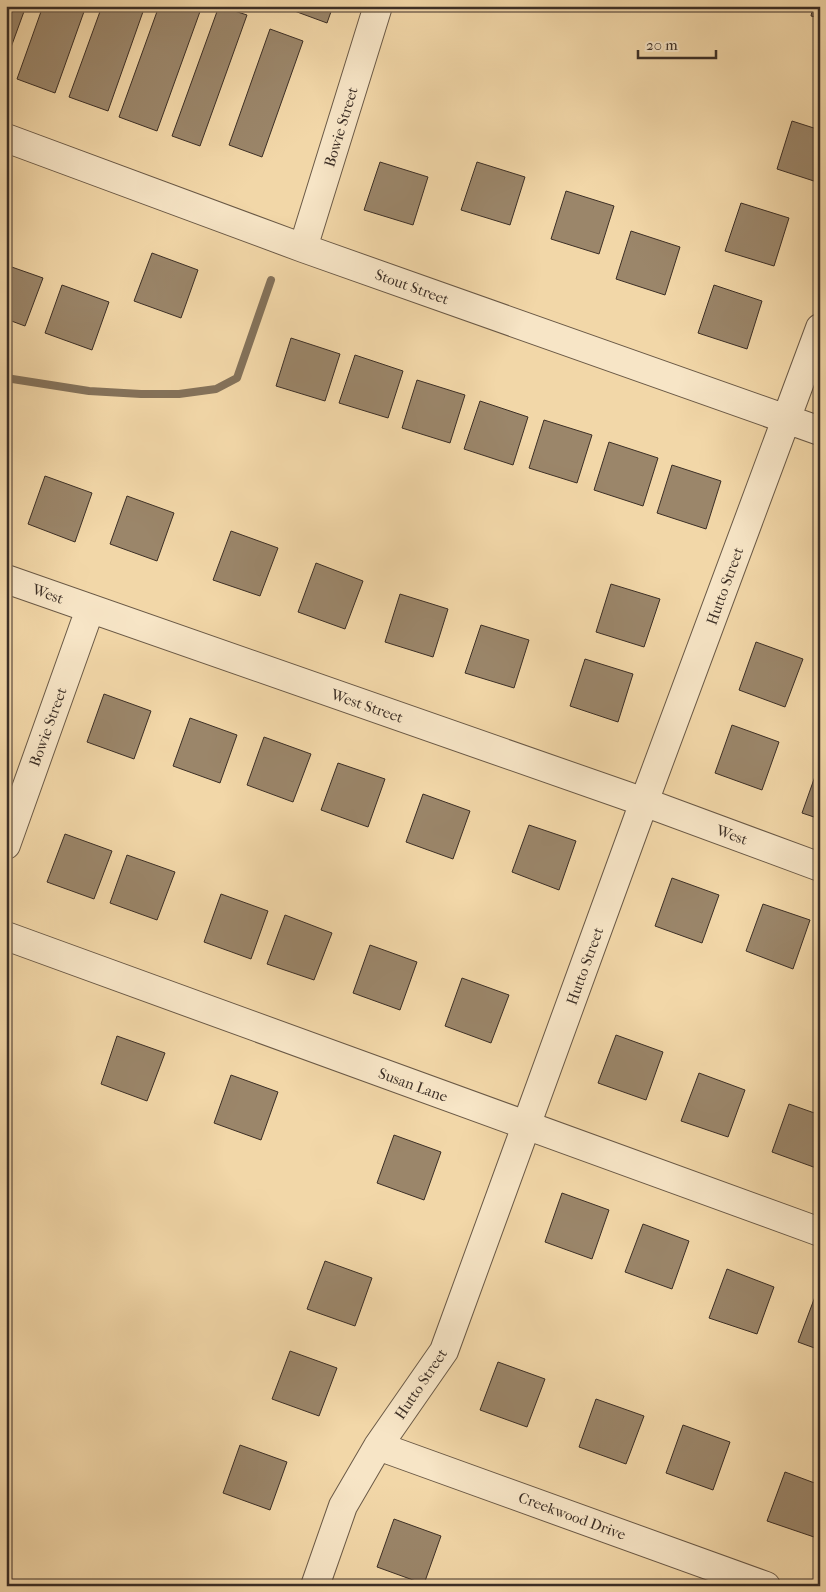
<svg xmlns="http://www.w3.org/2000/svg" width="826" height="1592" font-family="'IM FELL French Canon',serif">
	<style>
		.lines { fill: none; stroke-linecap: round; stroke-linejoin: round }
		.stream { stroke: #84725a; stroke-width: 8 }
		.building { fill: #9b866a; stroke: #3c2f26 }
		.minor-casing { stroke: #6a5946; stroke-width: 30 }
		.minor { stroke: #f7e5c6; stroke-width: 28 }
		.labels { text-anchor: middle; stroke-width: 4; stroke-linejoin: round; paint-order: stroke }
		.street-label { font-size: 15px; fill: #3c2f26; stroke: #f7e5c6 }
	</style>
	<rect width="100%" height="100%" fill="#f2d7a8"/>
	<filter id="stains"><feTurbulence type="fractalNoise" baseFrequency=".004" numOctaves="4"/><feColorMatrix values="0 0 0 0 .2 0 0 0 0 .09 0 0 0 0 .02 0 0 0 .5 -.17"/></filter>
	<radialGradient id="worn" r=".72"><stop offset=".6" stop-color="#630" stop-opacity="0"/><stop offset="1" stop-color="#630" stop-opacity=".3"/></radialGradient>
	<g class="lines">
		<path class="stream" d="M6,378l83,13 52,3h38l37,-5 21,-11 34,-98"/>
	</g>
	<path class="building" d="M6,6h20l-20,55z
		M43,6h43l-31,87 -38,-14z
		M102,6h43l-37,105 -39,-14z
		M159,6h43l-45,125 -38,-14z
		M219,6l28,9 -47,131 -28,-10z
		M290,6h43l-6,17 -38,-14z
		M813,6h7v12l-9,-2z
		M270,29l33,12 -41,116 -33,-12z
		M792,121l28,9v53l-43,-14z
		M380,162l48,15 -15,48 -49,-15z
		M477,162l48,15 -15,48 -49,-15z
		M566,191l48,15 -15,48 -48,-15z
		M741,203l48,15 -15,48 -49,-15z
		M631,231l49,16 -15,48 -49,-16z
		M152,253l46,17 -17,48 -47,-17z
		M6,265l37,13 -18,48 -19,-7z
		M62,285l47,17 -17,48 -47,-17z
		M714,285l48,16 -15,48 -49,-16z
		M291,338l49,16 -15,47 -49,-15z
		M355,355l48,16 -15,47 -49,-15z
		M417,380l48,15 -15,48 -48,-15z
		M480,401l48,16 -15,48 -49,-16z
		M544,420l48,15 -15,48 -48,-15z
		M609,442l49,16 -15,48 -49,-16z
		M672,465l49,16 -15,48 -49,-16z
		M45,476l47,17 -17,49 -47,-18z
		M127,496l47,17 -17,48 -47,-17z
		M231,531l47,17 -18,48 -47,-16z
		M316,563l47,18 -18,48 -47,-17z
		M611,584l49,15 -16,48 -48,-15z
		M400,594l48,15 -15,48 -48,-15z
		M481,625l48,15 -15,48 -49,-15z
		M756,642l47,17 -18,48 -46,-17z
		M585,659l48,15 -15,48 -48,-16z
		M104,694l47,17 -17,48 -47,-17z
		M190,718l47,17 -17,48 -47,-17z
		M732,725l47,17 -17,48 -47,-17z
		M264,737l47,17 -18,48 -46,-17z
		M338,763l47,16 -17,48 -47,-17z
		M819,765h1v54l-18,-6z
		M423,794l47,17 -17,48 -47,-17z
		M529,825l47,16 -17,49 -47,-18z
		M65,834l47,17 -18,48 -47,-17z
		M127,855l48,17 -18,48 -47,-17z
		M672,878l47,17 -17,48 -47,-17z
		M221,894l47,17 -17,48 -47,-17z
		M763,904l47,16 -17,49 -47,-18z
		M285,915l47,18 -18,47 -47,-16z
		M370,945l47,17 -17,48 -47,-17z
		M462,978l47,17 -18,48 -46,-17z
		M616,1035l47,17 -17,48 -48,-17z
		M117,1036l48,17 -18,48 -46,-17z
		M699,1073l46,17 -17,47 -47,-16z
		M231,1075l47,17 -17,48 -47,-17z
		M789,1104l31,11 -1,54 -47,-17z
		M394,1135l47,17 -17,48 -47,-17z
		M562,1193l47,17 -17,49 -47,-17z
		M643,1224l46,17 -17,48 -47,-17z
		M325,1261l47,17 -17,48 -48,-17z
		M727,1269l47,18 -17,47 -48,-16z
		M816,1294l4,1v55l-22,-8z
		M290,1351l47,17 -18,48 -47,-17z
		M498,1362l47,17 -18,48 -47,-17z
		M596,1399l48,17 -18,48 -47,-17z
		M683,1425l47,17 -17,48 -47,-17z
		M240,1445l47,17 -17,48 -47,-17z
		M785,1472l35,13v38l-6,14 -47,-16z
		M394,1519l47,17 -17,48 -47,-17z"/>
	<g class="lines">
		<defs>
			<path id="minor" d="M6,138l297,110 517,183
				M303,248l75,-242
				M6,579l638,223 176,65
				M6,845l84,-236
				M6,936l814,296
				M378,1446l388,140
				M315,1586l28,-80 35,-60 66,-95 200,-549 176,-474"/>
		</defs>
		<use href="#minor" class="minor-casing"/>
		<use href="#minor" class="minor"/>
	</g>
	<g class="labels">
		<g class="street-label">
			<text transform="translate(341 127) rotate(-73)" y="5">Bowie Street</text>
			<text transform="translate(412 287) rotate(20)" y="5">Stout Street</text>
			<text transform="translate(725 586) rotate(-70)" y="5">Hutto Street</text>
			<text transform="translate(48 594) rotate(20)" y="5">West</text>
			<text transform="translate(367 706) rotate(19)" y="5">West Street</text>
			<text transform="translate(48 727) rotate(-70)" y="5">Bowie Street</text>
			<text transform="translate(732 835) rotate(20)" y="5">West</text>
			<text transform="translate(585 966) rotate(-70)" y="5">Hutto Street</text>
			<text transform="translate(413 1085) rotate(20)" y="5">Susan Lane</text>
			<text transform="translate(421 1384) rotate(-56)" y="5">Hutto Street</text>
			<text transform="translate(572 1516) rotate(20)" y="5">Creekwood Drive</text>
		</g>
	</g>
	<rect width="826" height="1592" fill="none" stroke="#f2d7a8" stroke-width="25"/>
	<rect x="8" y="8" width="811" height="1577" fill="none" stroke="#3c2f26" stroke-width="2.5"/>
	<rect x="12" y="12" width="801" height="1567" fill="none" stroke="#3c2f26"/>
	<path d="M638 50v8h78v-8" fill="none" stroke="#3c2f26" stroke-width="2.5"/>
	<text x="646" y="50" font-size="15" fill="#3c2f26" stroke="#f7e5c6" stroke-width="4" paint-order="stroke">20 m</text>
	<rect width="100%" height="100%" filter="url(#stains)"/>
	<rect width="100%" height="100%" fill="url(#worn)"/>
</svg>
